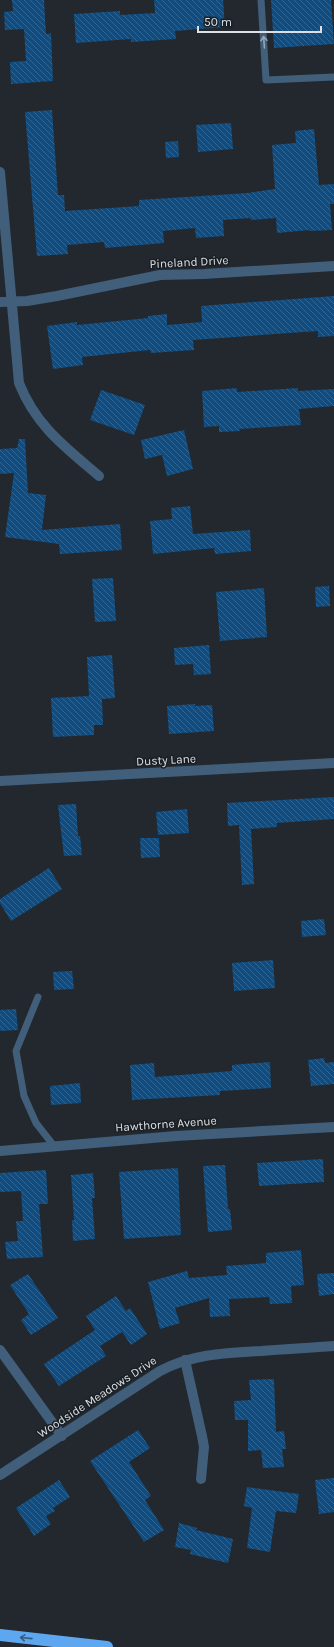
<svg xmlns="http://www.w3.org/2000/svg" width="334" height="1647" font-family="Karla,sans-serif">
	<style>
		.building { fill: url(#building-back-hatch) }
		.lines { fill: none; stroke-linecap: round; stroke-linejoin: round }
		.service { stroke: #415e7b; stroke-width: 7 }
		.minor { stroke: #415e7b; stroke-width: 10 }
		.motorway { stroke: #5ca7ef; stroke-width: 12 }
		.oneway { stroke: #96a6b5 }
		.oneway2 { stroke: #375c7f }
		.labels { text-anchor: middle; stroke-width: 3; stroke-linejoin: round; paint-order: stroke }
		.street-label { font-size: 12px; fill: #dce0e4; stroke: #191f24 }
	</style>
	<defs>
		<pattern id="building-back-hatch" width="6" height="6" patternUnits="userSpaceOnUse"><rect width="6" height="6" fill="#104c7f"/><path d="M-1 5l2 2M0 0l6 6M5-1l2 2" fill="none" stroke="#326691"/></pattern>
	</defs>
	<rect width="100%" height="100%" fill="#22282e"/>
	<path class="building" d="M12,0h32l2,34 5,-1 2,48 -42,3 -1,-22 16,-1 -2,-32 -19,1 -1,-18 9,-1z
		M154,0h69l2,27 -50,4 1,8 -45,3v-3l-55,4 -2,-29 46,-3v4l35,-2z
		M271,0h60l3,44 -60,4z
		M52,110l6,85h6l1,16 74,-5v-6l109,-7 27,-4 -3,-44 24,-2 -1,-12 19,-2 5,56 15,-1v20h-4l2,26 -23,1v-1l-32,3 -1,-15 -25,2 -1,-2 -27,2 1,16 -28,2 -1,-10 -32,3 1,12 -59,5 -1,-6 -37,3 1,9 -31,2 -12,-144z
		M231,123l2,26 -35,3 -2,-27z
		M178,141l1,16 -13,1 -1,-16z
		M334,296v40l-16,1v-6l-125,9 1,10 -43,3 -1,-3 -68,7 1,8 -30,4 -6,-43 30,-4v3l71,-7v-2l19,-2v11l35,-3 -1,-16z
		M237,388v4l61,-4v3l36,-2v17l-35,3 2,16 -62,4 1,2 -21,1v-6l-15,1 -2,-36z
		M101,390l44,15 -11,30 -44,-15z
		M184,430l9,39 -26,7 -5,-21 -17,4 -4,-19z
		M19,439h6l3,54 18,2 -4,35 78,-6 2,26 -62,4 -1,-10 -54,-7 9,-64 -14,1v-25l17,-1z
		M190,506l3,28 57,-4 1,21 -36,3 -1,-6 -61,6 -3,-33 22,-2 -1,-11z
		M113,578l3,43 -21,1 -3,-43z
		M329,586l1,20 -14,1 -1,-20z
		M264,588l3,49 -47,4 -4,-49z
		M209,645l2,29 -17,1 -1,-11 -18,1 -1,-17z
		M112,655l3,43 -13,1 1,26h-9v10l-41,2 -2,-39 38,-2 -2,-39z
		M195,704v2l17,-1 2,26 -45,3 -2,-28z
		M334,797v22l-57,4v4l-26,2 3,55 -12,1 -3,-60 -11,1 -1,-23z
		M76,804l2,32h2l2,19 -18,1 -6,-51z
		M187,809l2,24 -31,2 -2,-23z
		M140,838h19l1,19 -19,1z
		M49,868l13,21 -51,32 -11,-18v-4z
		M324,919l2,16 -24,2 -1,-16z
		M273,960l2,28 -41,3 -2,-28z
		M72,971l2,18 -20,1 -1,-18z
		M16,1009l2,21 -18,1v-21z
		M324,1058l1,5 9,-1v22l-23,2 -3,-26z
		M270,1062l1,26 -51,3v4l-88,5 -2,-35 24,-2 1,14 77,-6v-6z
		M80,1083l1,20 -30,2 -1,-19z
		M323,1159l1,23 -65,4 -2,-23z
		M225,1165l3,44h2l2,21 -24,2 -5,-66z
		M178,1168l3,67 -57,4 -5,-67z
		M46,1170l2,34h-9l4,53 -36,2 -2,-17 13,-1 -2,-20h7l-2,-30 -21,1v-19z
		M93,1173l2,25h-3l3,41 -22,2 -1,-21h2l-3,-45z
		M301,1250l3,35 -13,1 1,17 -22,1 -1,-7 -40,2 1,17 -20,1 -1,-19 -34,10 5,15 -20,6 -12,-47 39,-11 2,7 38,-3 -1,-9 40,-3v-10z
		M334,1273v21l-15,2 -2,-22z
		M28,1274l30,44 -27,17 -10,-15 8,-6 -19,-29z
		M116,1296l10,15 4,-3 17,26 -16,11 -9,-13 -22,14 6,10 -47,30 -15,-22 51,-34 -9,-14z
		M274,1379l2,53 8,-1 2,18h-4l2,18 -21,1 -2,-18 -13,1v-31h-13l-1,-19 17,-1 -2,-20z
		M138,1430l12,18 -21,14 22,34 -6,4 19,30 -20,12 -54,-81z
		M334,1478v34l-15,2 -4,-34z
		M59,1480l11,17 -17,11 2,3 -9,5 5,8 -17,12 -18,-28z
		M247,1487l52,7 -3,19 -20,-2 -6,41 -23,-4 5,-40 -8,-2z
		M179,1523l18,5 -1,2 37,9 -5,24 -38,-9 1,-4 -16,-3z"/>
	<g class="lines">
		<path class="service" d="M261,0l5,80 68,-3
			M38,997l-22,54 8,45 12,27 18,23"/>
		<path class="minor" d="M0,172l19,211c17,43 46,64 80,93
			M0,302l27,-1 30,-5 103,-21 44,-1 130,-8
			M0,781l334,-18
			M0,1151l176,-15 158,-9
			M0,1350l62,86
			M185,1360l17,76 2,11 -3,32
			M0,1475l160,-104c32,-17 65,-18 101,-20 24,-2 49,-3 73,-5"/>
		<path class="motorway" d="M0,1635l107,12"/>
	</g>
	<defs><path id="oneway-shaft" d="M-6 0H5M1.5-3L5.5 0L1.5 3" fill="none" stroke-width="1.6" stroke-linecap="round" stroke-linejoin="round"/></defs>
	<use class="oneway" href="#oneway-shaft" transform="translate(264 42) rotate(-94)"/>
	<use class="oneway2" href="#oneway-shaft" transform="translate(26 1638) rotate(-174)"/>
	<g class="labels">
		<g class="street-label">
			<text transform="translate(189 262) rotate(-3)" y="4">Pineland Drive</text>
			<text transform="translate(166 760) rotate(-3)" y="4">Dusty Lane</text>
			<text transform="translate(166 1124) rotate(-4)" y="4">Hawthorne Avenue</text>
			<text transform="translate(97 1397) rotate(-33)" y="4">Woodside Meadows Drive</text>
		</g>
	</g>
	<path d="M198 26v6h123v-6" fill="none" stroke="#dce0e4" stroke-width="2"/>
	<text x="204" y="26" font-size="12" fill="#dce0e4" stroke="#191f24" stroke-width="3" paint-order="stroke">50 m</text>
</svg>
